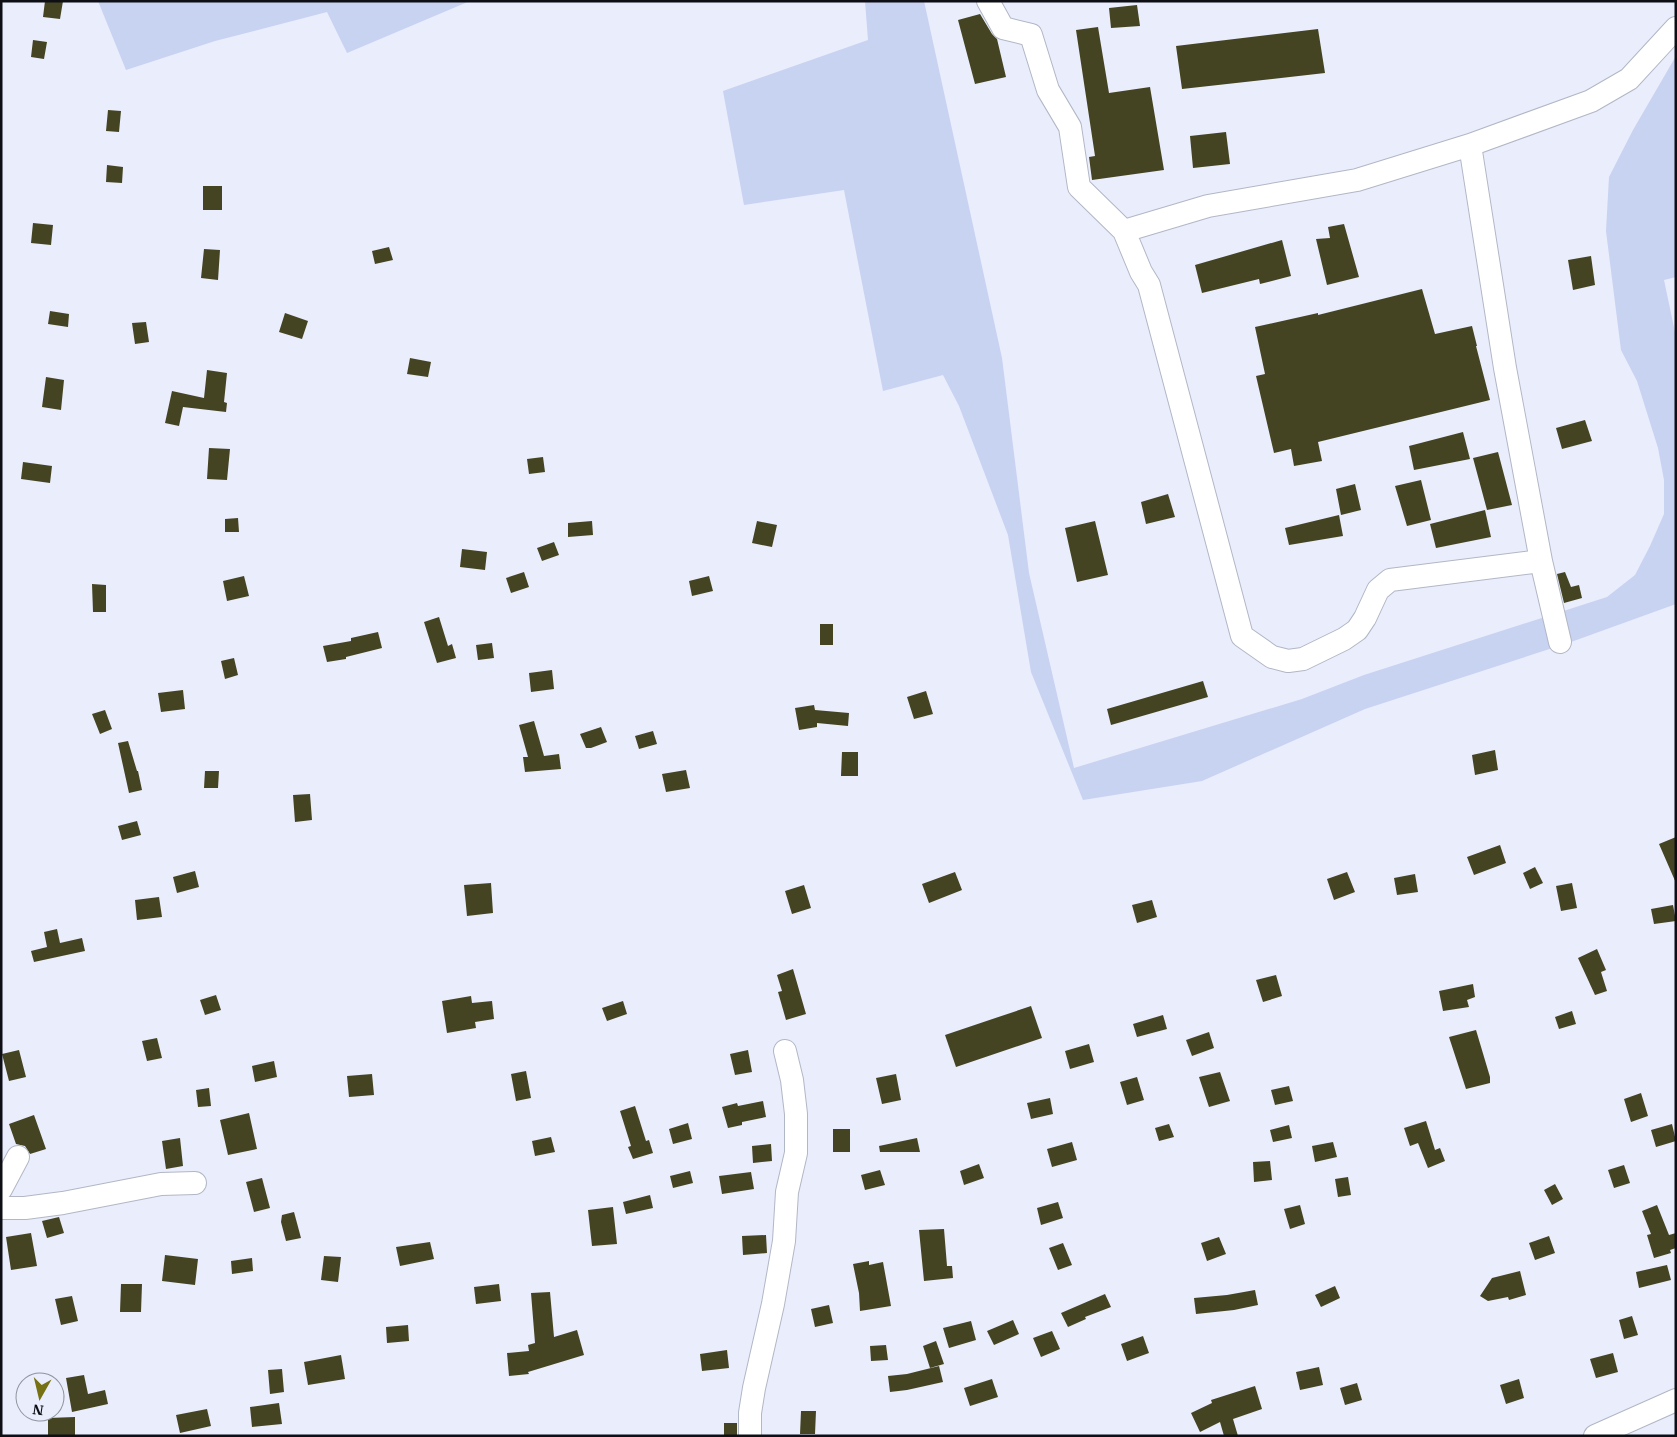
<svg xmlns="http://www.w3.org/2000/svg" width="1677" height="1437" font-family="'IBM Plex Serif',serif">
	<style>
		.green { fill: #c8d2f1 }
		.building { fill: #454422 }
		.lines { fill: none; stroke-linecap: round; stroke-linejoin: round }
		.minor-casing { stroke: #b2b7c5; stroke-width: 24 }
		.minor { stroke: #fff; stroke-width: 22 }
	</style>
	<rect width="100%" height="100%" fill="#e9edfc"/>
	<path class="green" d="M98,1h372l-123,52 -20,-41 -112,29 -89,29z
		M865,1h59l78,357 27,215 45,195 228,-69 62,-24 243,-78 28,-22 15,-29 14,-32v-34l-6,-32 -21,-67 -16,-31 -15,-119 3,-54 24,-47 43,-74v221l-12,3 12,57v267l-105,38 -206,67 -163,72 -119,19 -52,-128 -23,-137 -49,-129 -16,-31 -60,16 -39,-201 -100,15 -21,-114 145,-51z"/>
	<path class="building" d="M45,1h18l-3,18 -17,-2z
		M1137,5l3,21 -29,2 -2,-20z
		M980,14l12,20 5,5 9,38 -31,7 -17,-64z
		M1098,27l11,66 41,-6 14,83 -72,10 -3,-23 6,-1 -19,-126z
		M1318,29l7,44 -143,16 -6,-43z
		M33,40l14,2 -3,17 -13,-2z
		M108,110l13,1 -2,21 -13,-1z
		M1226,132l4,32 -37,4 -3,-32z
		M107,165l16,2 -1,16 -16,-1z
		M203,186h19v24h-19z
		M33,223l20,2 -2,20 -20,-2z
		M1344,224l15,53 -32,8 -11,-46 14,-1 -2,-11z
		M1282,240l9,36 -31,8 -1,-5 -57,14 -7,-28z
		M389,247l4,13 -18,4 -3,-13z
		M204,249l16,1 -2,30 -17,-2z
		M1591,256l4,29 -22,5 -5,-30z
		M1422,289l13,45 37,-8 5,20h-1l14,54 -172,42 4,19 -28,5 -3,-17 -17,4 -18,-77 9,-2 -10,-47 63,-14v2z
		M50,311l19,3 -1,13 -20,-3z
		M285,313l23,8 -6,18 -23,-7z
		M146,322l3,20 -14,2 -3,-21z
		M410,358l21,4 -3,15 -21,-3z
		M207,370l20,3 -3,29 3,1 -1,9 -43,-5 -4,19 -14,-3 7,-32 32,7z
		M46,377l18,3 -3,30 -19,-3z
		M1585,420l7,21 -30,8 -6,-21z
		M1463,432l7,27 -56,11 -5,-24z
		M209,448l21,1 -3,31 -20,-1z
		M1498,452l14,53 -25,5 -14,-52z
		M543,457l2,15 -16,2 -2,-15z
		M23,462l29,4 -2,17 -29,-4z
		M1421,480l10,40 -24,6 -12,-40z
		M1355,484l6,26 -20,5 -5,-26z
		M1168,494l7,23 -29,7 -5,-22z
		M1485,510l6,27 -55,11 -6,-24z
		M1339,515l4,21 -54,9 -4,-17z
		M238,518l1,14h-14v-13z
		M592,521l1,14 -25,2v-14z
		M757,521l20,4 -5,22 -20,-4z
		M1095,521l13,54 -31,7 -12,-54z
		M554,542l5,13 -17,6 -5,-13z
		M462,549l25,3 -2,18 -25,-3z
		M524,572l5,15 -18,6 -5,-15z
		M1565,572l6,15 8,-2 3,13 -18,5 -7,-29z
		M244,576l5,20 -22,5 -4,-20z
		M709,576l4,15 -21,5 -3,-15z
		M92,584l14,1v27h-13z
		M439,617l9,29 4,-2 4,14 -19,5 -13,-41z
		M820,624h13v21h-13z
		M378,632l4,16 -36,9v2l-19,3 -4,-16 28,-5v-3z
		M492,643l2,15 -16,2 -2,-15z
		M234,658l4,17 -13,4 -4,-18z
		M552,670l2,19 -23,3 -2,-19z
		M1203,681l5,16 -97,28 -4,-16z
		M183,690l2,19 -24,3 -3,-19z
		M926,691l7,23 -19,5 -7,-22z
		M814,705l1,5 34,3 -1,13 -31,-3v4l-18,3 -4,-22z
		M105,710l7,19 -12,5 -8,-20z
		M534,721l10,35 15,-2 2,15 -36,3 -2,-15h5l-9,-32z
		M601,727l6,15 -16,6h-5l-6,-14z
		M653,731l4,13 -18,5 -4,-13z
		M128,741l9,30h1l4,19 -13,3 -11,-50z
		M1495,750l3,20 -23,5 -3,-20z
		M842,752h16v24h-17z
		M686,770l4,18 -24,4 -4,-18z
		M205,771h14l-1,17h-14z
		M310,794l2,26 -17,2 -2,-27z
		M137,821l4,14 -19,5 -4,-14z
		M1676,837v46l-17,-39z
		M1500,845l6,18 -32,12 -7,-18z
		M1535,867l8,16 -13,6 -7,-16z
		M195,871l4,16 -22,6 -4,-16z
		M955,872l7,18 -33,13 -7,-19z
		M1347,872l8,20 -21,8 -7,-21z
		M1415,874l3,18 -21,3 -3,-17z
		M491,883l2,30 -26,3 -3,-31z
		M1572,883l5,25 -16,3 -5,-25z
		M804,885l7,23 -19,6 -7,-23z
		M159,897l3,20 -25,3 -2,-20z
		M1152,900l5,17 -20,6 -5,-18z
		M1673,905l3,16 -22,3 -3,-15z
		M57,929l3,14 22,-5 3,13 -51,11 -3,-11 16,-4 -3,-15z
		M1597,949l9,21 -5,2 6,19 -12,4 -17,-37z
		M793,969l13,45 -20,6 -8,-28 4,-1 -5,-16z
		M1276,975l6,21 -19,6 -7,-22z
		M1473,984l2,13 -8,3 2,7 -26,4 -4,-20z
		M216,995l5,15 -16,5 -5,-15z
		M471,996l1,7 20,-2 2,18 -19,3 1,6 -29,5 -5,-32z
		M623,1001l4,13 -20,7 -5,-13z
		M1031,1006l11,32 -86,29 -11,-32z
		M1572,1011l4,13 -17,5 -4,-12z
		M1163,1015l4,14 -30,8 -4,-13z
		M1476,1030l14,47v6l-24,6 -17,-52z
		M1209,1032l5,16 -22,8 -6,-16z
		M157,1038l5,20 -15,3 -5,-20z
		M1089,1044l5,18 -24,7 -5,-18z
		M19,1050l7,27 -17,4 -7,-27z
		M748,1050l4,22 -17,3 -5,-21z
		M274,1061l3,16 -22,5 -3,-16z
		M526,1071l5,27 -15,3 -5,-27z
		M1220,1072l10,29 -21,6 -10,-30z
		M372,1074l2,21 -25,2 -2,-21z
		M896,1074l5,26 -19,4 -6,-26z
		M1137,1077l7,23 -17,5 -7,-23z
		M1289,1086l4,15 -18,4 -4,-15z
		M209,1088l2,18 -13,1 -2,-17z
		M1641,1093l7,23 -17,6 -7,-23z
		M1050,1098l3,16 -22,5 -4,-16z
		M763,1101l3,16 -24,5v3l-14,3 -6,-21 15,-4 1,3z
		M635,1106l11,35 3,-1 4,13 -20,6 -5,-12 3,-1 -11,-35z
		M249,1113l8,36 -29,6 -8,-35z
		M34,1115l12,34 -16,5 -5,-8 -9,-2 -7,-20z
		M1426,1121l9,29 5,-2 5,13 -17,7 -10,-25 -8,3 -6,-18z
		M688,1123l4,16 -19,5 -4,-15z
		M1169,1124l5,13 -15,4 -4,-13z
		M1672,1124l4,17 -20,6 -5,-17z
		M1289,1125l3,13 -19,4 -3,-12z
		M833,1129h17v23h-17z
		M551,1137l4,15 -20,4 -3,-15z
		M180,1138l3,28 -17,3 -4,-28z
		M917,1138l3,14h-40l-1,-6z
		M1072,1142l5,18 -25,7 -5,-18z
		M1333,1142l4,15 -22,5 -3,-16z
		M771,1144l1,17 -19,2 -1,-17z
		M1270,1161l2,19 -18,2 -1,-20z
		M979,1164l5,14 -20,7 -4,-14z
		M1624,1165l6,18 -16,5 -6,-18z
		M880,1170l5,15 -20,5 -4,-15z
		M690,1171l3,12 -20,5 -3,-12z
		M751,1172l3,17 -32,5 -3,-18z
		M1348,1177l3,18 -13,2 -3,-18z
		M262,1178l8,30 -16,4 -8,-30z
		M1555,1184l8,15 -11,6 -8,-15z
		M650,1195l3,13 -27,6 -3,-12z
		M1058,1202l5,16 -22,7 -4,-17z
		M1300,1205l5,19 -15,5 -6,-20z
		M1657,1205l12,30 7,-2v15l-6,2 1,3 -17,5 -7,-23 4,-1 -9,-23z
		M613,1207l4,37 -25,2 -4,-36z
		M294,1212l7,26 -15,3 -5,-19 1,-7z
		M59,1217l5,16 -17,5 -5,-17z
		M944,1229l3,37h5l1,12 -29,3 -5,-51z
		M31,1233l6,33 -26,4 -5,-33z
		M766,1235l1,18 -24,2 -1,-19z
		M1549,1236l6,17 -20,7 -6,-17z
		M1219,1237l7,17 -19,7 -6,-18z
		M430,1242l4,17 -34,7 -4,-19z
		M1063,1243l9,22 -14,5 -9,-22z
		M165,1255l33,4 -3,26 -33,-4z
		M324,1256l17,1 -3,25 -17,-2z
		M252,1258l1,13 -21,3 -1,-13z
		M869,1261v4l14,-3 8,44 -31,5 -1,-18 -6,-29z
		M1667,1265l4,15 -32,8 -3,-16z
		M1520,1271l6,24 -17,5 -1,-3 -20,4 -8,-5 12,-18z
		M121,1284h21l-1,28h-21z
		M499,1284l2,17 -25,3 -2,-17z
		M1335,1286l5,12 -19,9 -6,-12z
		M1255,1290l3,15 -24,5 -38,4 -2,-16 33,-3z
		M550,1292l4,45 23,-7 7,25 -56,17 1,2 -20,2 -2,-23 22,-2 -1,-6 7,-2 -4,-50z
		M1105,1294l6,13 -26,10 1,2 -18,8 -7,-14z
		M72,1296l6,25 -17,4 -6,-26z
		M829,1305l4,18 -18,4 -4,-18z
		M1632,1316l6,19 -14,4 -5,-19z
		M1013,1320l6,14 -25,11 -7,-14z
		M971,1321l5,19 -27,8 -6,-20z
		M408,1325l1,16 -22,2 -1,-16z
		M1052,1331l8,18 -19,8 -8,-19z
		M1143,1336l6,17 -22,8 -6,-17z
		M936,1341l8,23 -14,4 -7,-22z
		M886,1345l2,15 -17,1 -1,-15z
		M727,1350l2,18 -27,3 -2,-17z
		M1613,1353l5,19 -22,6 -6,-19z
		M341,1355l4,24 -37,6 -4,-23z
		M939,1366l4,16 -36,8 -17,2 -2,-16 19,-2z
		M1319,1367l4,18 -23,5 -4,-18z
		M282,1369l2,23 -14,2 -2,-24z
		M84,1375l4,19 17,-4 3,14 -36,8 -6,-34z
		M992,1379l6,18 -28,9 -6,-18z
		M1519,1379l5,19 -18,6 -6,-19z
		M1357,1383l5,17 -17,5 -5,-17z
		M1255,1386l7,23 -29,10 5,17h-14l-4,-14 -20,10 -9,-19 21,-10 -1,-3z
		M279,1403l3,21 -30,3 -2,-20z
		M207,1409l4,17 -31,7 -4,-18z
		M801,1411h15l-1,23h-15z
		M75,1417v19h-27v-18z
		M724,1423h13v13h-13z"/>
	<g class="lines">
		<defs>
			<path id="minor" d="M988,1l15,27 28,7 17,55 22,37 9,60 45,44 17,41 8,13 93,351 30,21 16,4 15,-2 41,-20 13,-9 8,-12 13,-28 12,-10 151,-19 -36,-193 -35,-223 121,-44 38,-22 47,-51
				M1124,231l84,-25 149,-26 113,-35
				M1541,561l19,81
				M1,1189l17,-32
				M1,1208h24l38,-5 98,-19 34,-1
				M750,1436v-23l4,-25 19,-84 11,-63 3,-49 9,-39v-39l-4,-34 -7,-29
				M1595,1436l81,-36"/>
		</defs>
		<use href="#minor" class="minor-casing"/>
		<use href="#minor" class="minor"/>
	</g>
	<rect width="1677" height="1437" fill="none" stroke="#0d0f14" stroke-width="5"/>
	<g transform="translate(40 1397) rotate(188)"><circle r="24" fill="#e9edfc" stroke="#91949f"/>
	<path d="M0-4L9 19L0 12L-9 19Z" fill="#767113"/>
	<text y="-8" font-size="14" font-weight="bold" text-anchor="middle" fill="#0d0f14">N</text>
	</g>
</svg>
